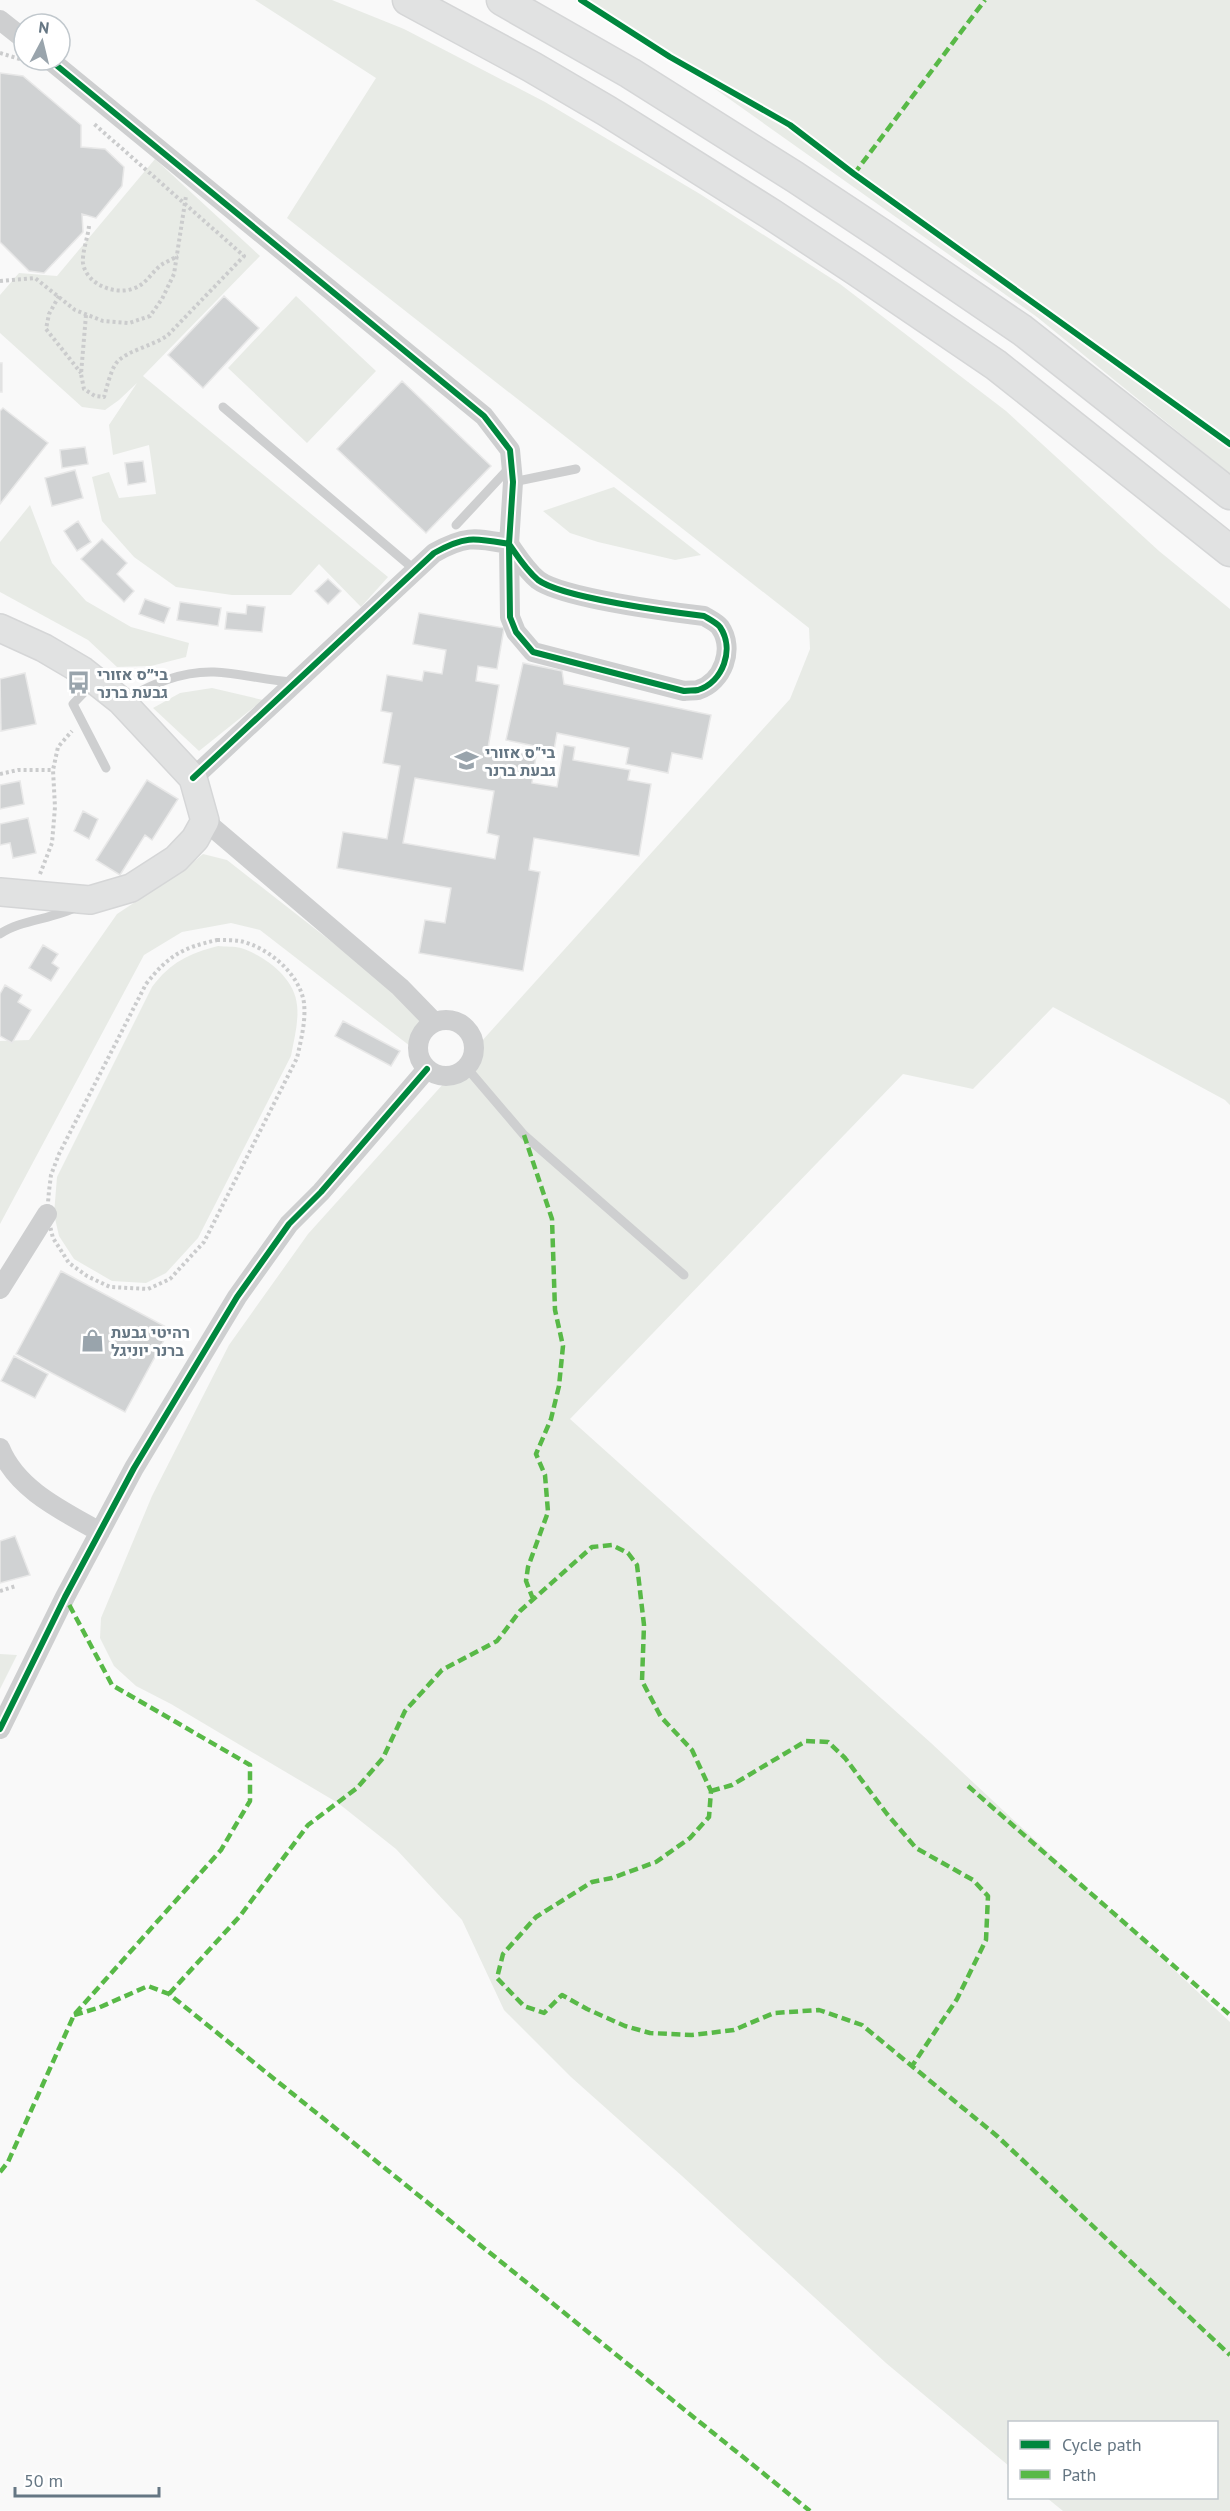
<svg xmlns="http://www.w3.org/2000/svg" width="1230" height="2511" font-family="'PT Sans',Heebo,sans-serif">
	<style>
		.green { fill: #e8ebe6 }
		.building { fill: #d0d2d3; stroke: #e8e8e8; stroke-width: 1.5; fill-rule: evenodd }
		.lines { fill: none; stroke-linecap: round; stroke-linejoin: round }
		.secondary-casing { stroke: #d5d6d7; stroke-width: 30 }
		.primary-casing { stroke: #d5d6d7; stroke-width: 33 }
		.path { stroke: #cbcccd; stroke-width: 4; stroke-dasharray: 3 3; stroke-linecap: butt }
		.lane { stroke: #cecfd0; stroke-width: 9 }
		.street { stroke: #cecfd0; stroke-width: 20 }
		.secondary { stroke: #e1e2e2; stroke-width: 27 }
		.primary { stroke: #e1e2e2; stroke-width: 30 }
		.quiet { stroke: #58b947; stroke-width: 4.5; stroke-dasharray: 9 4.5; stroke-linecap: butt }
		.cycleway-casing { stroke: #fff; stroke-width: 10 }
		.cycleway { stroke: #00873e; stroke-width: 6 }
		.labels { text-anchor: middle; stroke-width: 6; stroke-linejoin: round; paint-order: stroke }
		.poi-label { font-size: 16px; font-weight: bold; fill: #657683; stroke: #fff; text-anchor: start }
	</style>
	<rect width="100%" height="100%" fill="#f9f9f9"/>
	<path class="green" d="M255,0h77l72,29 141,73 155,92 140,90 166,127 153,140 71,58v496l-5,-5 -172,-93 -80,82 -70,-15 -333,345 361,324 299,279v489h-167l-16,-13h169v-76h-206l-1,44 -123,-103 -204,-187 -111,-99 -67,-67 -42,-90 -66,-71 -58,-46 -167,-99 -35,-18 -22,-20 -14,-28 1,-20 51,-122 77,-151 79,-111 482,-535 20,-50 -1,-21 -522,-410 89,-140z
		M575,0h655v474l-193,-157 -367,-260 -79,-50z
		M155,159l105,97 -117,120 245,201 -27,30 -42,-43 -28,31h-59l-56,-8 -42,-30 -32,-36 -10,-44 17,-5 10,26 37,-4 -7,-49 -36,10 -4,-30 28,-42 -18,17 -14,10 -23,-3 -82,-74v-38l19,-22 38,3z
		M296,296l80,75 -69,72 -79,-75z
		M614,487l87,68 -26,5 -77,-18 -28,-9 -27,-22z
		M30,505l22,58 34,38 45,26 58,16 -3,14 -35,9 -34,1 -29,-27 -88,-48v-50z
		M212,688l51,12 -64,51 -46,-43 27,-15z
		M203,854l24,6 165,129 29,34 -7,7 -4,16 -150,-116 -29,-7 -49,9 -38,23 -144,269v-183l29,-1 88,-126 68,-45z
		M218,946c8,1 16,0 23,2 24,8 54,30 56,57 2,17 -3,34 -6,51l-93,182 -32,35 -20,10 -34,-2 -38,-22 -15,-23 -5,-22 3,-37 95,-190c19,-25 36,-33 66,-41z
		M0,1654l17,1 -17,34z"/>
	<path class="building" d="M0,73l23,3 58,49v22l24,2 19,18 -2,19 -26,32 -14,-4 1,18 -39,41 -15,-2 -29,-29z
		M224,296l35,32 -56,60 -35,-33z
		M0,363h2v29h-2z
		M402,381l89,85 -65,67 -89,-84z
		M3,408l45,35 -48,61v-93z
		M85,447l3,17 -26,4 -2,-18z
		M143,461l3,21 -18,3 -3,-22z
		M75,470l8,28 -31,8 -7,-28z
		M78,521l13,21 -14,9 -13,-20z
		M102,539l25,24 -10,11 17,17 -10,11 -43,-43z
		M328,579l13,12 -13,13 -13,-13z
		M145,599l25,9 -6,15 -25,-9z
		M180,602l41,6 -3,18 -41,-6z
		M247,605l18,2 -3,25 -37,-3 2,-17 19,2z
		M419,613l85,15 -7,41 -19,-3 -2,15 23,4 -11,63 48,8 -4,27 25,4 7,-42 11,2 -2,13 57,10 -2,10 23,4 -12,72 -105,-18 -5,32 11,2 -17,99 -104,-18 6,-33 20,3 6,-35 -114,-20 6,-36 44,7 13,-73 -17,-3 9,-50 -11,-2 6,-36 35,6 2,-10 18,3 4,-24 -33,-6zM415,778l79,13 -7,42 12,3 -4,23 -92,-16z
		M523,663l39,8 2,13 147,31 -9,44 -30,-6 -4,20 -42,-9 3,-16 -72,-15 -3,17 -48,-10z
		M25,673l11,51 -35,7 -1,-52z
		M147,780l31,19 -26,41 -7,-5 -25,40 -24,-15z
		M20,781l4,23 -24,5v-24z
		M83,811l15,8 -9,20 -15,-8z
		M28,818l8,35 -23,5 -3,-15 -10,2v-21z
		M43,945l15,9 -6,9 7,5 -8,13 -22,-13z
		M5,985l17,10 -4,7 13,8 -19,33 -12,-7v-42z
		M343,1021l57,30 -9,15 -56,-30z
		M61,1271l109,58 -45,83 -109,-58z
		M14,1356l34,18 -13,24 -34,-17z
		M15,1536l15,39 -30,8v-42z"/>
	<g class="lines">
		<defs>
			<path id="secondary" d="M0,628l44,20 39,23 38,30 72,77 12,43 -10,18 -19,20 -45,29 -41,12 -90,-8"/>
			<path id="primary" d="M408,0l124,67 75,44 164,103 85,56 140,95 234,186
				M502,0l128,73 165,104 86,57 141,96 208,164"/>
		</defs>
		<use href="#secondary" class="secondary-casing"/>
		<use href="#primary" class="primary-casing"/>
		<path class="path" d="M0,53l23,7 9,7
			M89,226c-1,11 -7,26 -6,37 3,21 31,32 49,26 14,-4 19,-16 29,-24 5,-3 11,-6 17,-9
			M0,281l35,-3 40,32 28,11 26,2 21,-7 12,-17 12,-25 12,-78
			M59,296l-10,18 -3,15 35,44
			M86,315l-5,59 3,15 11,7 9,1c3,-10 7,-29 14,-36 11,-11 35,-15 50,-26l76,-79 -151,-133
			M0,774l18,-4h35
			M40,874l12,-31 3,-36 -2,-37 5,-23 14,-16
			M217,940c8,0 16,0 23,1 28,6 60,33 64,62 2,18 -3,37 -7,55l-93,184 -34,37 -22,10 -38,-2 -23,-11 -18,-13 -16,-25 -6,-24 2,-23 2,-16 8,-21 87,-170c23,-29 36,-36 71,-44z
			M0,1591l16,-5"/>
		<path class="lane" d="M223,407l192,163
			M513,482l63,-13
			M456,525l54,-58
			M94,682l-21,22 33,64
			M125,699c28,-15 56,-28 89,-27 27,1 53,9 80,10
			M0,934c19,-14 54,-15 76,-27
			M466,1067l58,68 160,140"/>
		<path class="street" d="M0,20l24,19
			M50,60l434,356 26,34 3,32 -4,62 1,73 6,15 17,20 151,39c4,-1 10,0 14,-1 25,-8 37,-41 22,-63 -3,-4 -11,-8 -16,-11 -33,-4 -142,-18 -166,-36 -12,-10 -20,-23 -29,-36 -34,-6 -43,-9 -75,9l-241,225
			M205,821l195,166 34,35
			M418 1048a28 28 0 1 1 56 0a28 28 0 1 1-56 0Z
			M0,1289l47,-75
			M0,1448c17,42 63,63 100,84
			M0,1729l65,-132 69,-129 103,-171 52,-73 32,-32 106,-123"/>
		<use href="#secondary" class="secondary"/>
		<use href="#primary" class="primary"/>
		<path class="quiet" d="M854,174l131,-174
			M524,1135l28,84 3,91 8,36 -4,40 -8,33 -15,35 9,21 3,37 -20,55 -2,14 7,18
			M968,1786l262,229
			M711,1791l21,-6 74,-44 22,1 17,16 42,56 29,34 57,32 15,16 -2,44 -29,59 -45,67
			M169,1994l71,-78 68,-91 49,-37 26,-30 22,-47 37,-41 55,-29 23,-30 72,-64 20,-2 16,8 9,12 7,60 -2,56 19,36 31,33 19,41 -2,26 -19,21 -34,24 -44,16 -20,4 -56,35 -33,37 -6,24 27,28 20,7 18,-18 25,14 38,17 25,7 42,2 42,-5 40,-17 45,-3 43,15 135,111 233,219
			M74,2015l24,-7 50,-22 21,8 641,517
			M0,2172l8,-10 66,-147 147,-165 29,-49v-36l-138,-80 -47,-88"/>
		<defs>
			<path id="cycleway" d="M581,0l89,57 120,68 64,49 376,270
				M50,60l434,356 26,34 3,32 -4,62 1,73 6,15 17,20 151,39c4,-1 10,0 14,-1 25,-8 37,-41 22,-63 -3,-4 -11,-8 -16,-11 -33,-4 -142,-18 -166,-36 -12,-10 -20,-23 -29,-36 -34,-6 -43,-9 -75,9l-241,225
				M0,1729l65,-132 69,-129 103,-171 52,-73 32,-32 106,-123"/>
		</defs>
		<use href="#cycleway" class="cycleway-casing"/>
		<use href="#cycleway" class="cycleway"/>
	</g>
	<defs>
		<symbol id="bus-bare" viewBox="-9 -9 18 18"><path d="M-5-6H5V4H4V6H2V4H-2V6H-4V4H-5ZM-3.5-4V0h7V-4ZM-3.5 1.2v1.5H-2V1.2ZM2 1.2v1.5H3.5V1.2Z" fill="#99a4ac" stroke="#fff" stroke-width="2.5" paint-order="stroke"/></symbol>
		<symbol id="school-bare" viewBox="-9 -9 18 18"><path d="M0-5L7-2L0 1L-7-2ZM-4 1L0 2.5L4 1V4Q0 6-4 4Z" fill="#99a4ac" stroke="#fff" stroke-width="2.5" paint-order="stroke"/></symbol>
		<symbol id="shop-bare" viewBox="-9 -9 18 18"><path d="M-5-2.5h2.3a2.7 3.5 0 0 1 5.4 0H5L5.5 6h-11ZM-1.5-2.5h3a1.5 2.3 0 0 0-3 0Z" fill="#99a4ac" stroke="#fff" stroke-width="2.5" paint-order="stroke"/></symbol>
	</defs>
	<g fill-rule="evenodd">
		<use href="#bus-bare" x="62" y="666" width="33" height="33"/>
		<use href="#school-bare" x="450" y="744" width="33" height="33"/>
		<use href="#shop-bare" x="76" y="1324" width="33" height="33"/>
	</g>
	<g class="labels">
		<g class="poi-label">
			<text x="97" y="680">בי״ס אזורי<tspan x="97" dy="18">גבעת ברנר</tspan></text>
			<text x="485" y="758">בי"ס אזורי<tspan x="485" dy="18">גבעת ברנר</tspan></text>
			<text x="111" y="1338">רהיטי גבעת<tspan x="111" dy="18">ברנר יוניגל</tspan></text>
		</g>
	</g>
	<rect x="1008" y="2421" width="210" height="78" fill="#ffffff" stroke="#c1c8cd" stroke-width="1.5"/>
	<rect x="1020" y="2440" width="30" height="9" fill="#00873e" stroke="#c1c8cd" stroke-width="1.5"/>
	<text x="1062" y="2451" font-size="18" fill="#657683">Cycle path</text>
	<rect x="1020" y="2470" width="30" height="9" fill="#58b947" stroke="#c1c8cd" stroke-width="1.5"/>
	<text x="1062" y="2481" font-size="18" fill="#657683">Path</text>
	<g transform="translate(42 42) rotate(7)"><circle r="28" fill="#ffffff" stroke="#c1c8cd" stroke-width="1.5"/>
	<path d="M0-4.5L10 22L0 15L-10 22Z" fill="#99a4ac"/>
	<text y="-9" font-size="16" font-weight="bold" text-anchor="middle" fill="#657683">N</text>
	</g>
	<path d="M15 2487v9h144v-9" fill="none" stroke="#657683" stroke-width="3"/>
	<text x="24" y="2487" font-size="18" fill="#657683" stroke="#ffffff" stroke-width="4.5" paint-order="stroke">50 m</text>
</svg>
